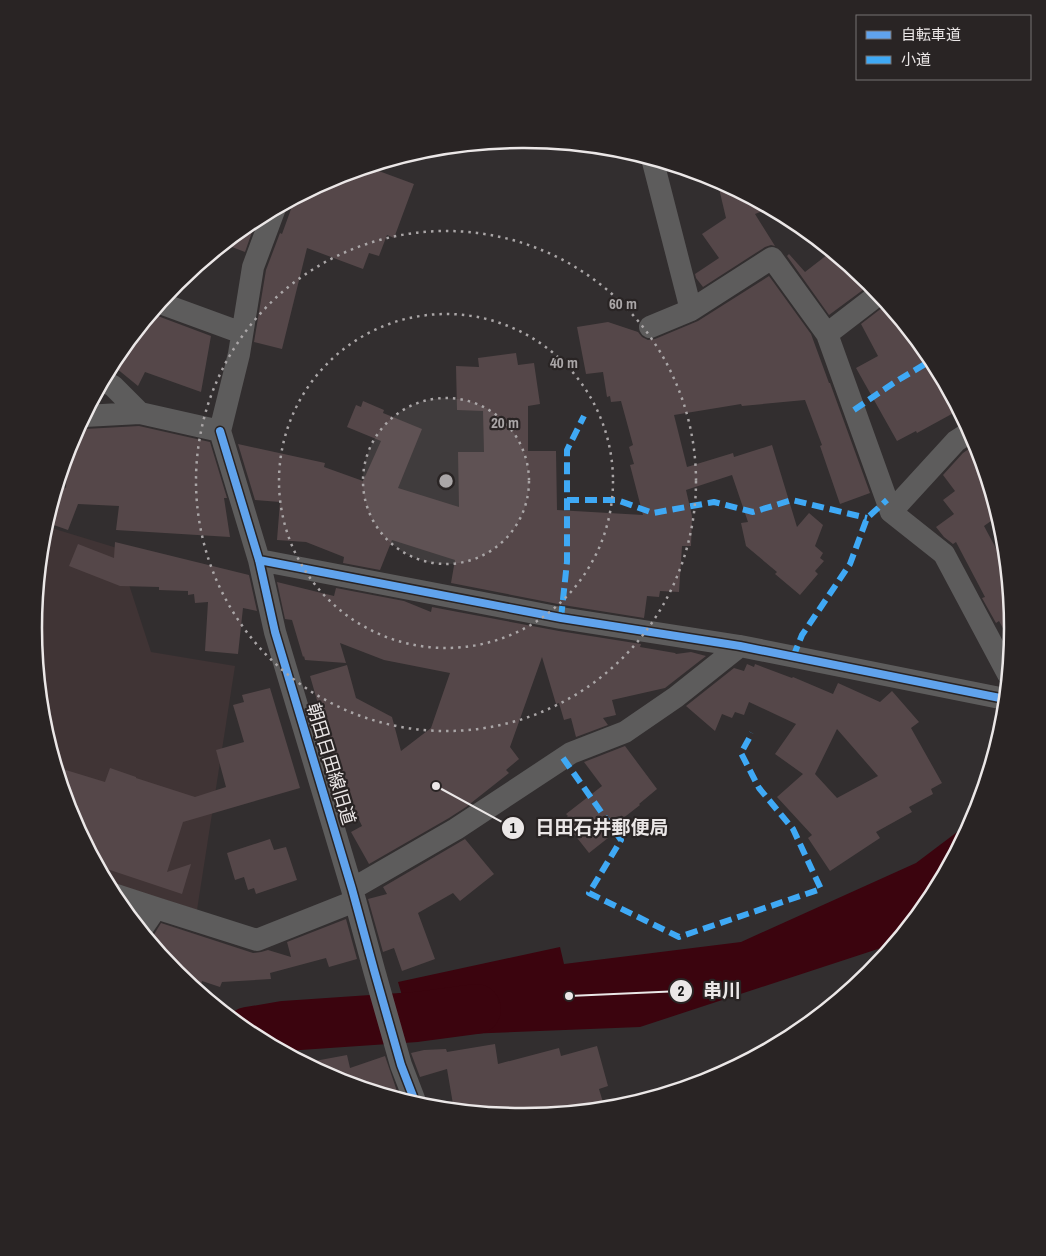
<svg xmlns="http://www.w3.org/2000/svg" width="1046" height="1256" font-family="'Archivo Narrow','Noto Sans JP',sans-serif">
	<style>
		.built { fill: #403435 }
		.water { fill: #3b040e }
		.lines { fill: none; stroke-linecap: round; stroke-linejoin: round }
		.river { stroke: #3b040e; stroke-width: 50 }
		.building { fill: #554749; fill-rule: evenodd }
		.street { stroke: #5d5c5c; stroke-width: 22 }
		.quiet { stroke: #3fa9f5; stroke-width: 6; stroke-dasharray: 12 6; stroke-linecap: butt }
		.cycleway-casing { stroke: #292424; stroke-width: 11 }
		.cycleway { stroke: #60a3ed; stroke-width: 8 }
		.ring { fill: none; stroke: #aaa6a7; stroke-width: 2.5; stroke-dasharray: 2.5 5 }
		.labels { text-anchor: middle; stroke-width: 4.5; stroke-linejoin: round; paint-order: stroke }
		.street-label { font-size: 18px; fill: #ebe7e7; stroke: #292424 }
		.rim { fill: none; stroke: #ebe7e7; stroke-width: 2.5 }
		.centre { fill: #aaa6a7; stroke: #292424; stroke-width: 2.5 }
		.ring-label { font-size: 15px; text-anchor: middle; font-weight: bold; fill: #aaa6a7; stroke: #292424; stroke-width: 4.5; stroke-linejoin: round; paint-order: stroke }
		.leader { fill: none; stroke: #ebe7e7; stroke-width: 2 }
		.callout-dot { fill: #ebe7e7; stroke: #292424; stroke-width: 2 }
		.mark-label { font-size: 15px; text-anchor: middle; font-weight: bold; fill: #111 }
		.callout-label { font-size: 19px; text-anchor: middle; font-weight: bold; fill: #ebe7e7; stroke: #292424; stroke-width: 4.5; stroke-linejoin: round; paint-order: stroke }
	</style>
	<rect width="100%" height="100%" fill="#322e2f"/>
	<path class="built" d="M45,526l72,22 34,104 84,14 -38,244 -91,-29 -35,-66 -28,-92 -9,-95 9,-96z"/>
	<path class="water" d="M973,820l-43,80 -35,42 -8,4 -247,81 -226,9 -16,-54 162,-35 4,17 177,-22 175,-79z"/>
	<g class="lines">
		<path class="river" d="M248,1032l36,-6 132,-9 60,-8"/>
	</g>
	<path class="building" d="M365,167h3l46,17 -20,54 -7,-3 -8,21 -10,-3 -6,16 -56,-21 -25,101 -28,-7 12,-72 14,-37 2,1 13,-36 41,-22z
		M717,180l53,28 -15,6 20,32 -4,-1 -6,2 -62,40 -7,-9 -1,-4 24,-16 -17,-24 24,-16z
		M242,228l10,4 -7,20 -21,-8z
		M832,251l39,33 -42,31 -42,-59 2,-2 16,18z
		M769,276l42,58 18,49h1l40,110 -30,11 -20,-58 2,-1 -17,-45 -63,6 -1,-2 -67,11 13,52 46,-14 1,4 38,-12 25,82 12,-14 14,12 -8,21 8,7 -3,5 4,3 -9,10 3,3 -18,21 -25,-21 2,-2 -31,-26 -5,-23 7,-1 -16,-47 -46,15 6,26 -1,30h-9l-3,46 -19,-1 -1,6 -12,-1 -3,22 -81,-13 -112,-22 4,-23 -63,-20 -12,30 -37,-7 1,-6 -38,-15 -29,-2 3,-38 -25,-2 -17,-56 87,19 -1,4 39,14 18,-40 -34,-14 9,-22 5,2 2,-6 21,9 -1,3 39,16 -24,59 61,19 -1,-55h26l-1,-41 -26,-1 -1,-44 23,1 -1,-9 38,-5 2,12 16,-2 6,41 -12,2v45h28l1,59 86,5 -13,-50 4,-1 -5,-17 4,-2 -12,-44 -10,1 -1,-6 -3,1 -4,-25 -17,2 -9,-47 31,-5 30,10 4,5 6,3 7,-1 43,-18z
		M887,304l21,26 28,48 4,-2 19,34 -42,23 -1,-2 -19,10 -41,-73 22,-12 -17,-32z
		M152,313l3,2 56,21 -10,56 -56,-20 -7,14 -22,-18 18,-33z
		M139,426l71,16 17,56h-3l6,39 -114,-7 3,-24 -41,-2 -10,26 -20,-7 1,-2 -2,-1 11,-35 8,3 2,-39 3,-8 7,-13 7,1z
		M976,444l22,72 -14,10 22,41 6,61 -1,15 -12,-22 -3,2 -14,-25 3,-1 -29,-55 -3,2 -9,-7 -8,-10 18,-13 -11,-14 12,-9 -12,-16 20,-22z
		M115,542l134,33 8,36 -14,-3 -5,46 -33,-3 3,-49 -13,1 -1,-9 -6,1v-4l-29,-1v-3l-39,-1 -51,-20 9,-22 36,14z
		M277,582l57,14 2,-8 68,13 27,11 1,-5 5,1 122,23 82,13 -1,3 35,6 1,1 15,-2 15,4 -41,32 -53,12 4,15 -13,3 5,7 -32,12 -5,-19 -7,2 -5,-17 -3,1 -14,-47 -32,90 9,12 -13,11 3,3 -43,34 -17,11 -80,46 -18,-32 11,-6 -21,-43 -31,-107 37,-11 9,33 36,19 9,34 30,-23 19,-55 -66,-13 -44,-17 6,20 -41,-3 -1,-4 -1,1 -11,-37 -7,-1z
		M747,664l7,3 1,-3 37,14 1,-1 40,17 5,-11 42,19 12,-11 27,31 -8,6 31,55 -11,6 2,5 -24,13 3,5 -36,20 4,6 -50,33 -22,-33 4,-3 -35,-38 26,-23 -28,-20 21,-30 -47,-22 -5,13 -9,-3 -3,6 -10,-4 -7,17 -29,-25 48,-38 10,3zM837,729l41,47 -41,22 -22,-24z
		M270,688l30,100 -117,34 -16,50 24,-8 -9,30 -84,-28 -27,-51 -15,-48 49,15 5,-14 26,9v1l59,19 31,-10 -10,-37 28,-8 -11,-37 11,-3 -2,-7z
		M625,746l32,43 -18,15 1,1 -32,25v8l-19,15 -26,-33 5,-4 -2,-2 36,-28 -18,-24z
		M270,839l4,11 12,-3 11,33 -41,14 -2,-6 -6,2 -4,-13 -9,3 -8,-27z
		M465,839l29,35 -34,27 -7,-8 -35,20 17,46 -33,12 -8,-23 -11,4 -15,-53 19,-5 -4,-7z
		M346,919l11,40 -28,8 -3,-9 -56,15 1,6 -49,3 -2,5 -18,-6 -2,8 -6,-1 -17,-14 -27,-33 11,-18 92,30 8,-1 7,-2 23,7 -4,-15z
		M495,1044l3,20 61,-16 2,8 36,-10 11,40 -9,3 6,20 -82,8 -69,-7 -7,-41 -27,8 -9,-24 13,-3 22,-1 1,3z
		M347,1055l3,13 35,-12 15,44 -64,-20 -32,-17z"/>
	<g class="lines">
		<path class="street" d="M652,158l39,152
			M879,294l-52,40 64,178 53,42 64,120
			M160,303l82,30
			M650,327l41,-17 81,-52 55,76
			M103,381l10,5 27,27
			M84,416l56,-3 80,18
			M220,431l39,129 16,72 77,257 22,81 27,95 15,39
			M220,431l19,-77 14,-87 22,-59
			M891,512l65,-71 14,-9
			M259,560l302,58 179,28 265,53
			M352,889l104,-60 115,-76 54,-21 51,-35 64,-51
			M113,894l43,14
			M141,930l15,-22 101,32 98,-39"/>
		<path class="quiet" d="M854,410l41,-28 37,-22
			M567,500h50l36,13 61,-11 39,10 39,-12 75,18
			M561,618l6,-56v-112l17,-34
			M793,657l9,-22 48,-71 17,-46 20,-18
			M563,758l58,82 -32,53 90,44 142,-48 -28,-60 -34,-41 -18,-35 11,-20"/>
		<defs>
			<path id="cycleway" d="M220,431l39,129 16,72 77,257 22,81 27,95 15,39
				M259,560l302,58 179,28 265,53"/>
		</defs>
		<use href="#cycleway" class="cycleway-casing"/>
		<use href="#cycleway" class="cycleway"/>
	</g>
	<circle cx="446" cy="481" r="83" fill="#aaa6a7" fill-opacity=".12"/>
	<g class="ring">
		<circle cx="446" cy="481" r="83"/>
		<circle cx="446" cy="481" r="167"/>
		<circle cx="446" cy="481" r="250"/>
	</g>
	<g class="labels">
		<g class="street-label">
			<text transform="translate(331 764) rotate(73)" y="6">朝田日田線旧道</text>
		</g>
	</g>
	<path d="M0 0H1046V1256H0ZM522 148H524A480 480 0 0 1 1004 628V628A480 480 0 0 1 524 1108H522A480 480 0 0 1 42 628V628A480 480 0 0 1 522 148Z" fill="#292424" fill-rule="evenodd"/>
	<path class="rim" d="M522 148H524A480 480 0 0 1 1004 628V628A480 480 0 0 1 524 1108H522A480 480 0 0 1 42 628V628A480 480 0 0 1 522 148Z"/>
	<circle cx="446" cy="481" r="8" class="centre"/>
	<g class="ring-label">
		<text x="623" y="309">60 m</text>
		<text x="564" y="368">40 m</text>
		<text x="505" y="428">20 m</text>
	</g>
	<path class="leader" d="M436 786L513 828M569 996L681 991"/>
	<g class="callout-dot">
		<circle cx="436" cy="786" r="5"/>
		<circle cx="569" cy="996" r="5"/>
		<circle cx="513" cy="828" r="12"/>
		<circle cx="681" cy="991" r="12"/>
	</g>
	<g class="mark-label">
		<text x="513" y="833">1</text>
		<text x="681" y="996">2</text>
	</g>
	<g class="callout-label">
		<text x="602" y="834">日田石井郵便局</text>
		<text x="722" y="997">串川</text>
	</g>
	<rect x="856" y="15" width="175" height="65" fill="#292424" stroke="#777272"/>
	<rect x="866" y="31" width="25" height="8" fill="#60a3ed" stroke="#777272"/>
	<text x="901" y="40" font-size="15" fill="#ebe7e7">自転車道</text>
	<rect x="866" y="56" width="25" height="8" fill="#3fa9f5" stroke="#777272"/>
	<text x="901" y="65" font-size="15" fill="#ebe7e7">小道</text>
</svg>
